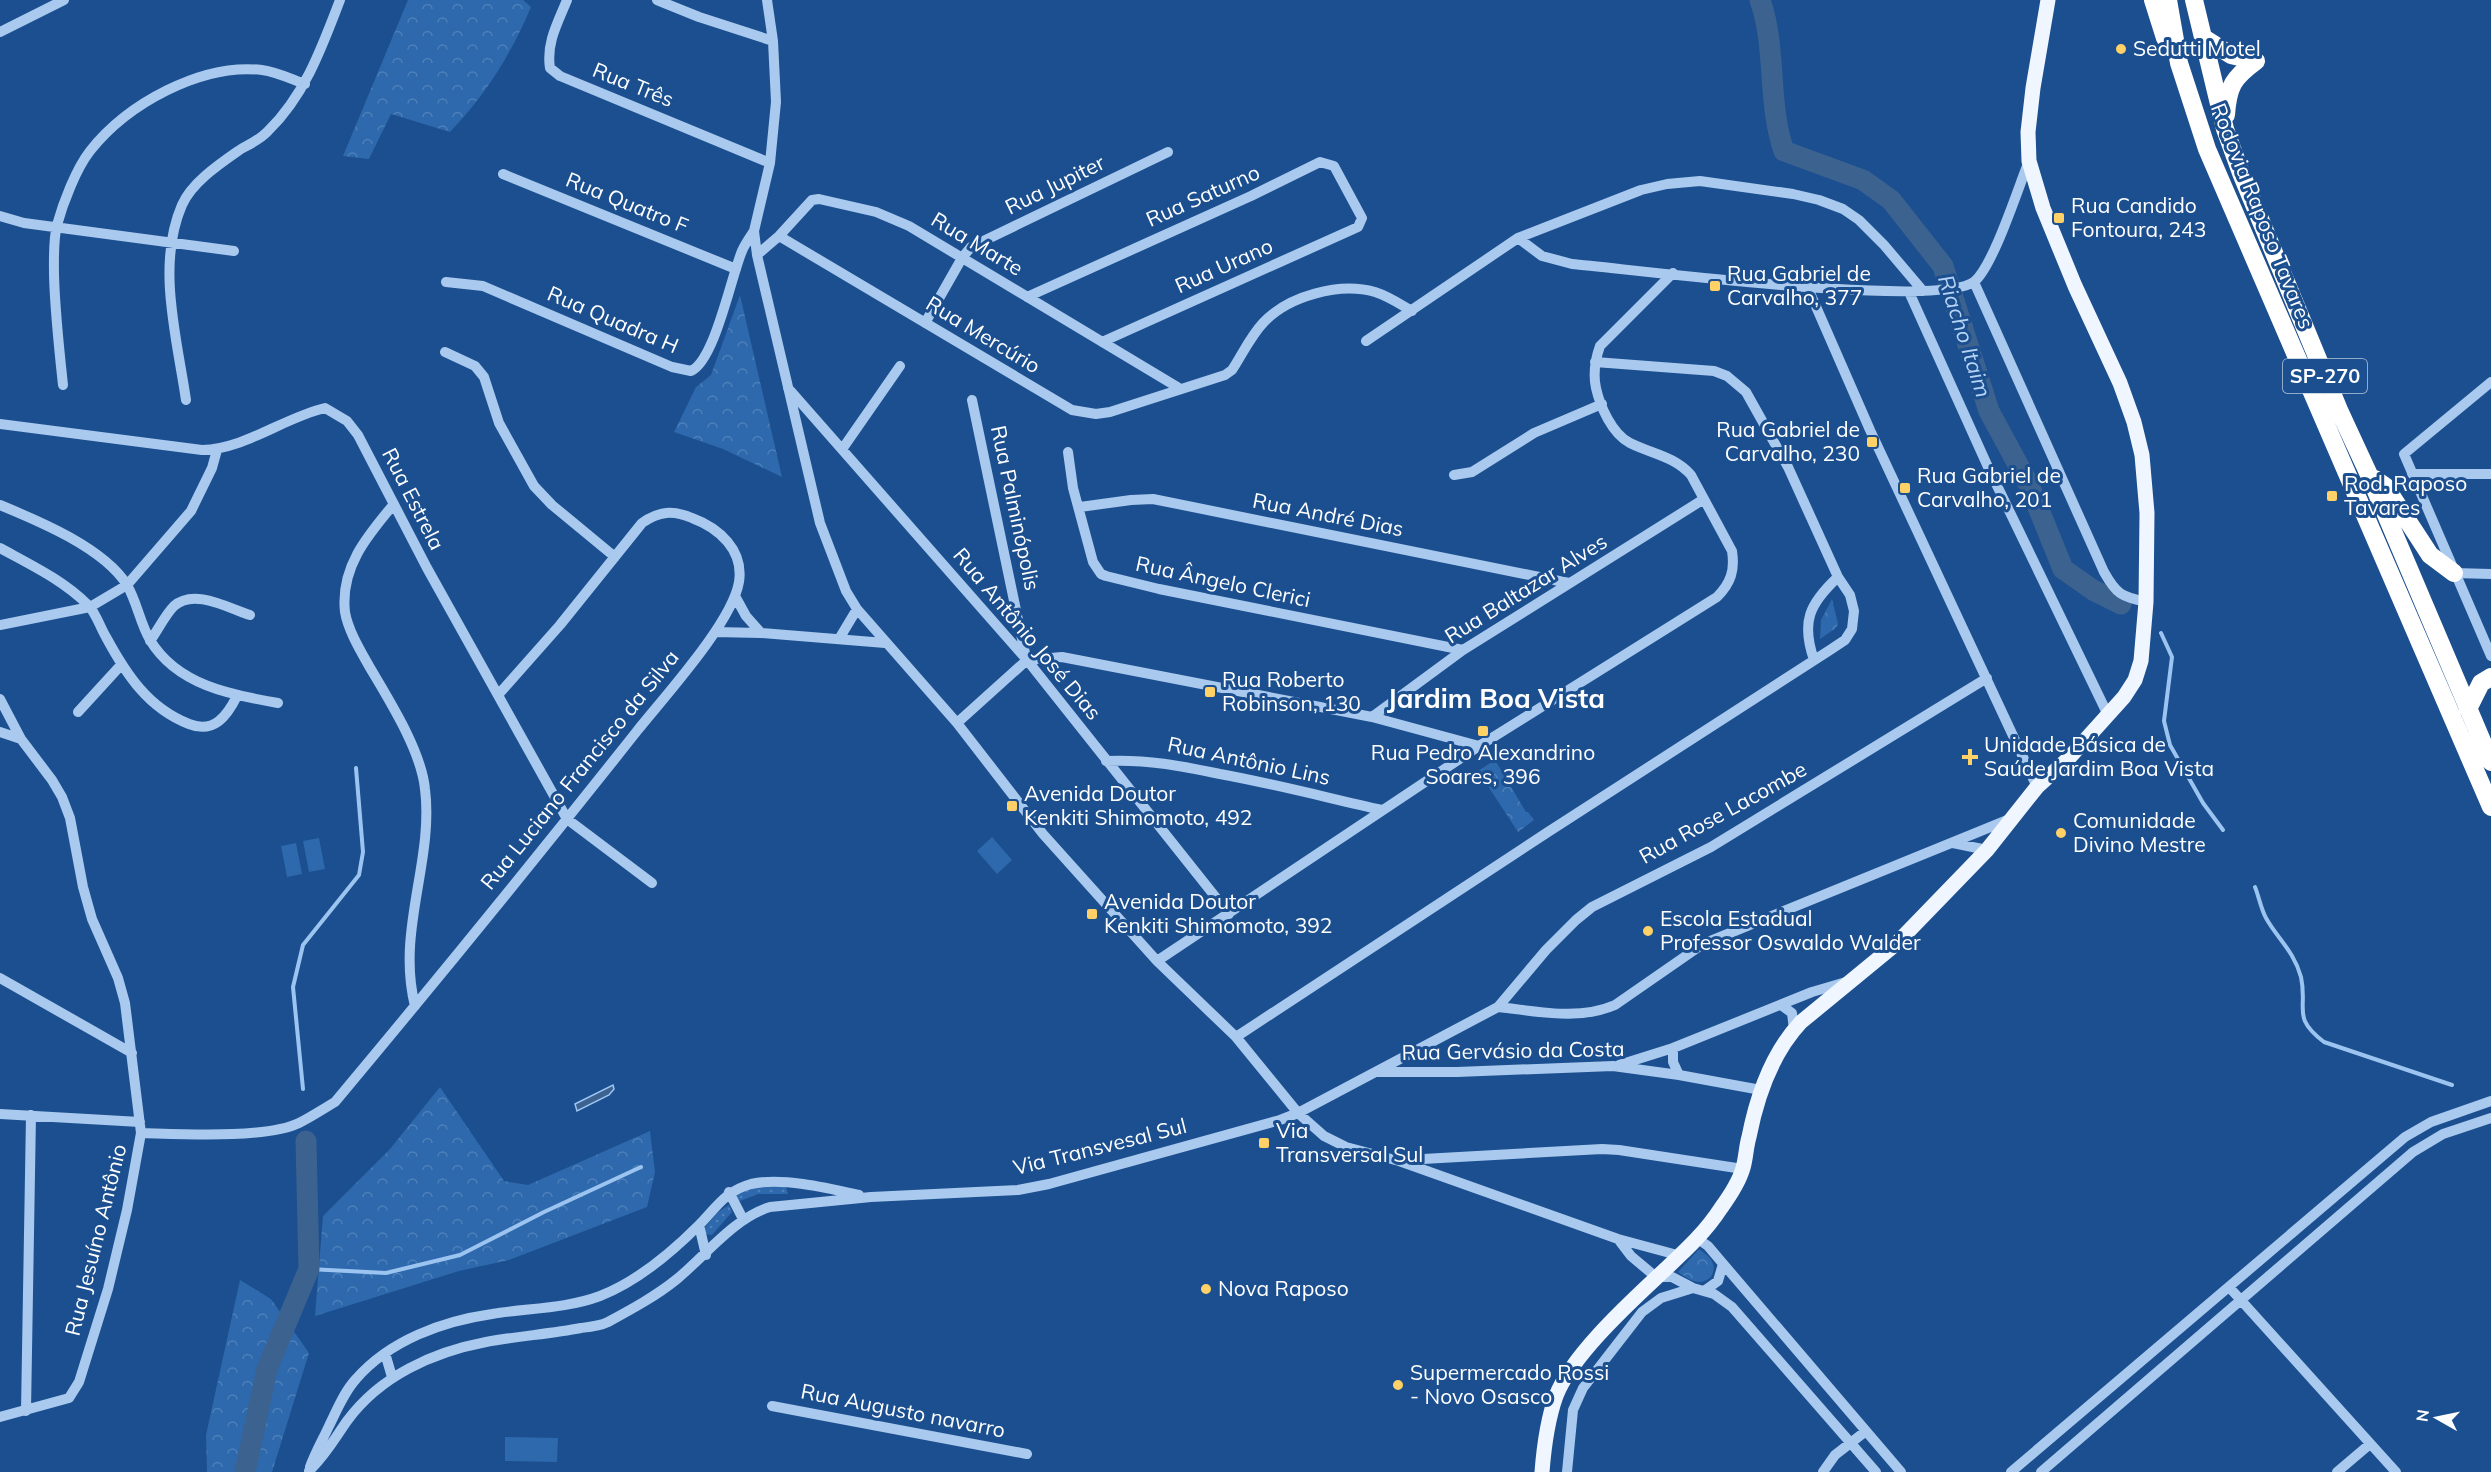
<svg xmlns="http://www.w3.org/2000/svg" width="2491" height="1472" font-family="Mulish,sans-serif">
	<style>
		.grass { fill: url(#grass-dots) }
		.forest { fill: url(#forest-crowns) }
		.pitch { fill: #2e69ad }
		.water { fill: #3c6290; stroke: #9cc4f0; stroke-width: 1.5 }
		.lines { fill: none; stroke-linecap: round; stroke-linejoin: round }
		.stream { stroke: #9cc4f0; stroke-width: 4 }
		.river { stroke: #3c6290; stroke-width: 21 }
		.minor { stroke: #a9c9ee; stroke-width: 10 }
		.major { stroke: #f0f6ff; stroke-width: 15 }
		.highway { stroke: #fff; stroke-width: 18 }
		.poi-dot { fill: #ffd166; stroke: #1b4f8f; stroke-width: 2 }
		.labels { text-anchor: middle; stroke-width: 6; stroke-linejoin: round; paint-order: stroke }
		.shield { fill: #1b4f8f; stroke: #bbcadd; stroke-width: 1.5 }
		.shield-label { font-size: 20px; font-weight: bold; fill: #fff }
		.poi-label { font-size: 21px; fill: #fff; stroke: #1b4f8f; text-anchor: start }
		.street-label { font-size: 21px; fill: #fff; stroke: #1b4f8f }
		.water-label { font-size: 22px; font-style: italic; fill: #b5d3f5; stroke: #1b4f8f }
		.district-label { font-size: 27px; font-weight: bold; fill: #fff; stroke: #1b4f8f }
	</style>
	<defs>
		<pattern id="grass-dots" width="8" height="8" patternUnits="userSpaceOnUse" patternTransform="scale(1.5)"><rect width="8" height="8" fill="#2e69ad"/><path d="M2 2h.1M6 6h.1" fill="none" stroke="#4d80b9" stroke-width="1.8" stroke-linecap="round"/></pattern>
		<pattern id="forest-crowns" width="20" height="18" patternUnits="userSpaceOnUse" patternTransform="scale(1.5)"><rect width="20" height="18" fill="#2e69ad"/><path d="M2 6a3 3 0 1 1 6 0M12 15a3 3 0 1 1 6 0" fill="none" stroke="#4d80b9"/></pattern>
	</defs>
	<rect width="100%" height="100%" fill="#1b4f8f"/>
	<path class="grass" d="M754,1185l32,2 2,7h-30l-18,7 -7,-5z
		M729,1205l3,7 -20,23 -7,-1 -2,-4 15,-18z"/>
	<path class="forest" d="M408,0h115l8,7c-21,49 -44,86 -81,125l-59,-18 -22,45 -26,-3z
		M740,295l42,182 -59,-28 -49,-17 22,-45 15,-12z
		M1832,599l6,25 -2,4 -16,11 1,-19z
		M1495,760l31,52h2l6,8 -16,12 -40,-61z
		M440,1087l64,94 24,4 122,-54 5,41 -8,35 -138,53 -50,11 -144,45 8,-100 67,-67z
		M1699,1249c11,8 19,14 12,28 -12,10 -21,3 -33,-5z
		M240,1280l31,19 38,54 -37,119h-65l-1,-37z"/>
	<path class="pitch" d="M992,837l20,23 -15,14 -20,-23z
		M319,838l6,31 -16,3 -6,-31z
		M296,843l6,31 -15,3 -6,-31z
		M505,1437l53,1 -1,24 -52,-1z"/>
	<path class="water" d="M613,1085l1,4 -5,6 -32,16 -2,-7z"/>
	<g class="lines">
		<path class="stream" d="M2161,633l11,24 -8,64 6,24 33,58 20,27
			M2255,887c4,10 6,22 11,31 11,20 28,33 35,59 7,32 -10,40 23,65l128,43
			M303,1089l-10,-102 10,-42 56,-70 4,-23 -7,-84
			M309,1269l77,4 74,-18 84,-43 97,-45"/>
		<path class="river" d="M1760,0c17,48 7,103 24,151l79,29 28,20 52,66 46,145 40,74 34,84 30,21 28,14
			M245,1472l22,-103 42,-100 -3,-128"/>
		<path class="minor" d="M567,0c-9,22 -21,43 -17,68l10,8 210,87
			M657,0l42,17 74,24
			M767,0l6,41 3,61 -6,61 -16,68 3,24 63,268 26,68 11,18 100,114 86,111 114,127 79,76 62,76 26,23 22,11 53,14 219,78 63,17
			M0,32l64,-32
			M503,174l233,95
			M0,216l24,7 210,28
			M779,236l293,174 24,4 14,-2 115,-37 7,-5c10,-15 18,-33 31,-47 25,-27 76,-41 112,-31 13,4 25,12 37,19
			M1518,238l24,18 30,8c59,5 370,46 403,17 19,-17 43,-93 54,-120
			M757,255l22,-19 33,-36 7,-1 57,13 33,14 270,162
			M446,282l37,4 189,81 19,4c24,-11 40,-94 51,-120 3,-7 8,-14 12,-20
			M1974,282l130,290c13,23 17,24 42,30
			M1807,286l63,144 167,357
			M1909,292l79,175 120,248
			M1027,297l224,-101 69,-34 14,4 28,52 -4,9 -256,115
			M925,323l37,-65 9,-11 197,-95
			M1366,341l152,-103 123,-48 26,-6 33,-3 93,13 26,6 24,9 16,11 25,25 39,46
			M445,352l30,14 9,11 15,46 35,63 18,19 63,52
			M2491,382l-87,72 87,202
			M63,385c-4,-37 -8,-73 -9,-110 0,-15 -1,-34 3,-50 6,-22 19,-56 33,-74 37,-47 111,-88 172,-81 15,2 29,9 43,14
			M788,388l239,272 202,254
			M186,400c-9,-62 -30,-135 -4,-195 10,-23 39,-42 59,-56 9,-5 20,-10 27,-18 37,-36 54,-84 72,-131
			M972,400l54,258
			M0,424l202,26c43,-1 81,-32 123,-42l22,13 11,14 69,133 140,251 85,64
			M843,448l57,-82
			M1068,452l5,36 20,74 8,12 5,2 53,13 304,61
			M2412,474h79
			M1454,475l18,-3 62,-39 68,-29
			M394,504c-26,31 -54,63 -49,108 3,18 15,38 24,54 20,34 52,84 56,123 9,72 -29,142 -10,217
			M0,505c39,16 104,43 127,80 10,17 13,38 23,55 27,45 81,55 128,63
			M1080,507l51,-7 22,-1 416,84
			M0,548c31,17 63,32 88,57 8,8 12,22 18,32 20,37 42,71 83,87 25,10 38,-8 48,-28
			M2454,573l37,1
			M735,596l11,20 15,17
			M0,625l90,-18 37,-22 64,-74 21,-43 5,-18
			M715,632l46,1 124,10
			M839,639l18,-30
			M150,641c8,-11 15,-26 24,-35 20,-18 54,2 76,9
			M1027,660l35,-3 310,60 107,29
			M1814,660c-13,-38 -5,-56 24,-83
			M0,699l21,40
			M78,712l43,-47
			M1372,717l91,-67 241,-151
			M957,723l70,-63
			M0,732l21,7 31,41 10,17 8,21 13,69 9,32 26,59 7,25 16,130 -14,77 -19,79 -29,93 -10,16 -69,19
			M1106,761c40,-2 76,5 114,13 55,10 108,24 162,36
			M1953,843l34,7
			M1157,961l322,-215 238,-149c14,-14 18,-27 15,-46l-41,-76c-17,-19 -39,-21 -61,-32 -18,-9 -30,-37 -34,-55 -3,-14 -1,-28 4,-42l73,-73
			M0,978l132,75
			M1781,1005l11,8 2,17
			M1498,1007c39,4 80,14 117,-2l88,-61 307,-125
			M1236,1037l312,-205 282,-182 15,-10 7,-11 2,-18 -4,-16 -12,-18 -50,-110 -42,-75 -19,-16 -13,-5 -119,-9
			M1673,1048v14l6,13
			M1619,1065l54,-17 139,-56 34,-10
			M1376,1072h81l156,-6 66,9 82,15
			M0,1114l140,8
			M141,1133c39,1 125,6 158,-10 12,-6 24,-14 36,-21 102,-122 203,-246 302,-371 27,-34 95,-108 102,-149 5,-32 -20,-54 -47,-64 -19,-8 -33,-7 -50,5l-82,102 -62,70
			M1405,1160l197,-11 17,1 124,19
			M729,1192l14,27
			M699,1225l7,30
			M1618,1239l13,17 25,21h16l21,11 21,6 18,13 144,165
			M1698,1239l10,7 11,13 182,213
			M2229,1287l167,185
			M1704,1291l14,-10 5,-17
			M385,1353l7,24
			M772,1406l255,48
			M26,1411l5,-296
			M310,1467c5,-14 13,-28 19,-41 8,-16 15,-34 27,-47 34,-39 87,-58 136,-65 36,-6 73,-5 108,-18 36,-14 71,-43 99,-71 17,-17 26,-34 52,-41 31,-7 77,4 108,11
			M309,1471c16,-15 26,-33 38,-50 33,-45 86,-69 139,-79 32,-6 64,-8 95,-14 9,-1 19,-2 27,-6 24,-13 48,-26 69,-43 29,-24 57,-61 93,-72l101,-10 147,-7 31,-6 231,-64 18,-7 200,-106 48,-57 30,-30 16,-13 119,-60 276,-169
			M1567,1472l6,-62 10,-22 59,-76 19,-14 32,-10
			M1823,1472l12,-17 31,-24
			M2011,1472l394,-335 26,-15 60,-21
			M2041,1472l372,-320 30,-18 48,-16
			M2337,1472l33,-28"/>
		<path class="major" d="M1542,1472c2,-26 5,-51 14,-76 15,-39 69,-89 100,-118 23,-22 47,-42 65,-70 8,-11 18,-26 22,-40 3,-10 3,-21 6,-31 8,-41 23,-84 52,-115l95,-78 91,-94 50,-63 32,-29 55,-61 11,-17 6,-19 5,-59 1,-89 -5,-58 -8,-33 -14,-39 -45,-97 -32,-78 -14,-47 -1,-29 5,-44 15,-88"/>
		<path class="highway" d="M2153,0l12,38
			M2168,0l11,63 28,86 284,658
			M2194,0l31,129 16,44 98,237 31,67 121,285
			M2204,38l27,17 25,6
			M2226,115c2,-29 7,-37 30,-54
			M2375,479l10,7 45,69 24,18
			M2468,709l13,-26 10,-6"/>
	</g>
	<g class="poi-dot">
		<circle cx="2121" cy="49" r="6"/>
		<rect x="2053" y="212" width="12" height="12" rx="3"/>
		<rect x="1709" y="280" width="12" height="12" rx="3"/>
		<rect x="1866" y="436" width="12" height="12" rx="3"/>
		<rect x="1899" y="482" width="12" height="12" rx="3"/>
		<rect x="2326" y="490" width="12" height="12" rx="3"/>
		<rect x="1204" y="686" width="12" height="12" rx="3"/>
		<rect x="1477" y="725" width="12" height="12" rx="3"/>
		<path d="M1967 748h6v6h6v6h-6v6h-6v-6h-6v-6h6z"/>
		<rect x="1006" y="800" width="12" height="12" rx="3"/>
		<circle cx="2061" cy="833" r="6"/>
		<rect x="1086" y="908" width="12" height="12" rx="3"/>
		<circle cx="1648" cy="931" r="6"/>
		<rect x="1258" y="1137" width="12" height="12" rx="3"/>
		<circle cx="1206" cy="1289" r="6"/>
		<circle cx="1398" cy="1385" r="6"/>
	</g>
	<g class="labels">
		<rect class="shield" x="2283" y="359" width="84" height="34" rx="4.5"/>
		<g class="shield-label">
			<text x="2325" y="383">SP-270</text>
		</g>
		<g class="poi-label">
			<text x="2133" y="56">Sedutti Motel</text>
			<text x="2071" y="213">Rua Candido<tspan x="2071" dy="24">Fontoura, 243</tspan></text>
			<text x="1727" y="281">Rua Gabriel de<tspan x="1727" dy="24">Carvalho, 377</tspan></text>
			<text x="1860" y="437" text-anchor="end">Rua Gabriel de<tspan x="1860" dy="24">Carvalho, 230</tspan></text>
			<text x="1917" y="483">Rua Gabriel de<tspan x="1917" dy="24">Carvalho, 201</tspan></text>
			<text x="2344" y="491">Rod. Raposo<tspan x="2344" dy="24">Tavares</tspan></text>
			<text x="1222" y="687">Rua Roberto<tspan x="1222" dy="24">Robinson, 130</tspan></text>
			<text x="1984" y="752">Unidade Básica de<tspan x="1984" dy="24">Saúde Jardim Boa Vista</tspan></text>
			<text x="1483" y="760" text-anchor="middle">Rua Pedro Alexandrino<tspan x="1483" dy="24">Soares, 396</tspan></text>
			<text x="1024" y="801">Avenida Doutor<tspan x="1024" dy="24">Kenkiti Shimomoto, 492</tspan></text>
			<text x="2073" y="828">Comunidade<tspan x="2073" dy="24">Divino Mestre</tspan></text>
			<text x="1104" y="909">Avenida Doutor<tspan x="1104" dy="24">Kenkiti Shimomoto, 392</tspan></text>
			<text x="1660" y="926">Escola Estadual<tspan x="1660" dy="24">Professor Oswaldo Walder</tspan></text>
			<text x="1276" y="1138">Via<tspan x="1276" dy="24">Transversal Sul</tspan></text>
			<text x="1218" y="1296">Nova Raposo</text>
			<text x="1410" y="1380">Supermercado Rossi<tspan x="1410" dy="24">- Novo Osasco</tspan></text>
		</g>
		<g class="street-label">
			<text transform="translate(633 85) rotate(22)" y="7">Rua Três</text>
			<text transform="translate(1055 185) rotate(-26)" y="7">Rua Jupiter</text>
			<text transform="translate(1203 196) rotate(-24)" y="7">Rua Saturno</text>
			<text transform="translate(627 203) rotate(22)" y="7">Rua Quatro F</text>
			<text transform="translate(2262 216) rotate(68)" y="7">Rodovia Raposo Tavares</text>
			<text transform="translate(977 244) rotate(31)" y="7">Rua Marte</text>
			<text transform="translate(1224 266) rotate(-24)" y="7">Rua Urano</text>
			<text transform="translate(613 320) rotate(23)" y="7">Rua Quadra H</text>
			<text transform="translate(983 335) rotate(31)" y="7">Rua Mercúrio</text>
			<text transform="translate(413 499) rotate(63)" y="7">Rua Estrela</text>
			<text transform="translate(1015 508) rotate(78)" y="7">Rua Palminópolis</text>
			<text transform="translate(1328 515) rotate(11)" y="7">Rua André Dias</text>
			<text transform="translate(1223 582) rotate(12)" y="7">Rua Ângelo Clerici</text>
			<text transform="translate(1526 589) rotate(-32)" y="7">Rua Baltazar Alves</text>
			<text transform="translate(1027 634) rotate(50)" y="7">Rua Antônio José Dias</text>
			<text transform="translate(1249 761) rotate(12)" y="7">Rua Antônio Lins</text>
			<text transform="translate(580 770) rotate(-51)" y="7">Rua Luciano Francisco da Silva</text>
			<text transform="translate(1723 813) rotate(-29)" y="7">Rua Rose Lacombe</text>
			<text transform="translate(1513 1051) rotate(-1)" y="7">Rua Gervásio da Costa</text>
			<text transform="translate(1100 1147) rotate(-14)" y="7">Via Transvesal Sul</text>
			<text transform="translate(96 1240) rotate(-76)" y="7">Rua Jesuíno Antônio</text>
			<text transform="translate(903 1411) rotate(11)" y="7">Rua Augusto navarro</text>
		</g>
		<g class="water-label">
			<text transform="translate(1965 336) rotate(72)" y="8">Riacho Itaim</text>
		</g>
		<g class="district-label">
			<text x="1496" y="708">Jardim Boa Vista</text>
		</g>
	</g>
	<g transform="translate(2437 1418) rotate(279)" stroke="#1b4f8f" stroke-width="4.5" paint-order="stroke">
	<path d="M0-4.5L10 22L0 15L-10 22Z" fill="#ffffff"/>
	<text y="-9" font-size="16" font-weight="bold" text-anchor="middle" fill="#ffffff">N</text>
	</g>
</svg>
